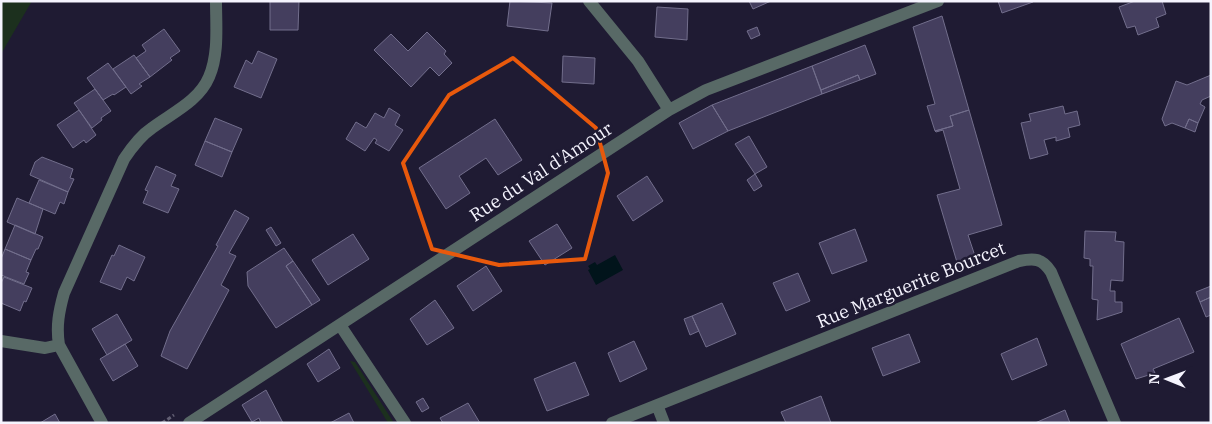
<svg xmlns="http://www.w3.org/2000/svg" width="1212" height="424" font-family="'IBM Plex Serif',serif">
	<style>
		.green { fill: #1c301e }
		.water { fill: #01141b }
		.building { fill: #443e5e; stroke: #726e8c }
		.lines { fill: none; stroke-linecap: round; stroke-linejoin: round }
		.path { stroke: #625f73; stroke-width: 3; stroke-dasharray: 4 2.5; stroke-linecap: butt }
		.minor { stroke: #586966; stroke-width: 12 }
		.marked { fill: none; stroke: #e8590c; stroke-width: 4; stroke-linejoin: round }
		.labels { text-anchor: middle; stroke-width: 5; stroke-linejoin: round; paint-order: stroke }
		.street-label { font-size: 18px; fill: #f5f4fe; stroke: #1f1b33 }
	</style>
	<rect width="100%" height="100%" fill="#1f1b33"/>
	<path class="green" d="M1,1h31l-31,53z
		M350,361l5,1 39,61h-6z"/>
	<path class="water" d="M615,255l8,15 -27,15 -8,-15 2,-1 -2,-3 7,-4 2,3z"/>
	<path class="building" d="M270,1h29l-1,29h-28z
		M510,1l42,2 -4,28 -41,-5z
		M749,1h22l-18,8z
		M998,1h35v1l-31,11z
		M1135,1h27l4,13 -10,4 3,9 -21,8 -3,-9 -8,2 -8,-21z
		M657,7l31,2 -1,31 -32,-3z
		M942,16l27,94 -19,6 3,10 -18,5 -8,-25 8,-2 -22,-77z
		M757,27l3,8 -9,4 -4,-8z
		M164,29l16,22 -10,7 2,2 -22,17 -14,-19 10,-7 -4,-6z
		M427,32l19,19 -2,3 8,9 -13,13 -9,-9 -19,20 -37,-37 17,-16 17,17z
		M865,45l11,29 -16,6 -2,-5 -37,15 -9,-24z
		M258,51l19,8 -16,39 -27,-11 12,-27 6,4z
		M134,55l16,22 -11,7 3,2 -11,8 -18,-25z
		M563,56l32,2 -1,26 -32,-2z
		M108,63l18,24 -12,8 -1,-1 -10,6 -16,-22z
		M812,66l10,28 -94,37 -16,-26z
		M858,75l2,5 -38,14 -1,-4z
		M1211,75v21l-9,4 -2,4 5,3 -7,16 -9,-4 -4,9 -13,-5 -7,3 -3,-7 14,-38 11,4z
		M95,89l16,22 -10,7 1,2 -10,8 -18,-25z
		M712,105l16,26 -35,18 -14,-26z
		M1063,106l2,8 12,-3 3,14 -12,3 2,9 -14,4v-4l-12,3 4,14 -18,5 -9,-36 10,-2 -2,-7z
		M389,108l11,7 -5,10 8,5 -14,21 -14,-8 2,-3 -3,-2 -9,13 -19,-12 10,-17 10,6 9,-15 9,5z
		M79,110l17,25 -10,8 -2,-3 -11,8 -16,-23z
		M969,110l33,115 -34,10 9,27 -18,7 -22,-74 23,-6 -17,-59 -7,2 -1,-1 18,-5 -3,-10z
		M215,118l27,11 -10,23 -27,-11z
		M495,119l27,41 -24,15 -12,-17 -27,18 11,17 -24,16 -27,-41z
		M1189,119l9,4 -3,9 -10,-4z
		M749,136l18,31 -12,7 -20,-30z
		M205,141l27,11 -10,25 -27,-12z
		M42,157l31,12 -3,9 4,1 -6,13 -38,-17 5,-13z
		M156,166l20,9 -5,11 8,3 -11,24 -25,-10 5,-12 -3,-1z
		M755,174l7,12 -8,5 -7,-11z
		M647,176l16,25 -30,20 -16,-25z
		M39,180l29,12 -4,12 -4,-2 -5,12 -26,-11z
		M17,198l26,11 -8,25 -28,-12z
		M235,210l14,8 -20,35 7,3 -15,29 8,5 -42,79 -26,-13 9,-25 48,-85 -2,-1z
		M557,224l15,24 -27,17 -16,-24z
		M15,225l28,12 -5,12h-2l-5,11 -26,-11z
		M271,227l10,16 -5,3 -10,-16z
		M855,229l12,32 -35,13 -13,-31z
		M1085,231l31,1 -1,9 9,1 -1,39 -12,-1 -1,11h5v11h7v10l-25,8 1,-20 -6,-1 1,-33h-3v-7l-6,-1z
		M353,234l16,25 -41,26 -16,-25z
		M119,245l26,12 -11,24 -7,-4 -6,13 -21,-8 12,-27 2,1z
		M284,248l9,13 -7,5 26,39 -36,23 -28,-42 -1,-14z
		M5,249l26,11 -5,12 3,1 -5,11 -23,-9v-16z
		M293,261l27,39 -8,5 -26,-39z
		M486,266l16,25 -29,20 -16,-25z
		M798,273l12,28 -24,10 -13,-28z
		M4,277l28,11 -6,14 -2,-1 -4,10 -19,-8v-20z
		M1211,286v11l-11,5 -4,-10z
		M1211,297v18l-5,2 -6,-15z
		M435,300l19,28 -27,17 -17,-26z
		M722,303l14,31 -30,13 -14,-31z
		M117,314l15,26 -25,15 -15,-26z
		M692,316l7,15 -9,4 -6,-16z
		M1179,318l15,34 -41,17 2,4 -19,6 -15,-35z
		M909,334l11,28 -37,14 -11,-28z
		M1037,338l10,27 -35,15 -11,-26z
		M634,341l13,28 -27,13 -12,-29z
		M125,344l13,22 -25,15 -13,-22z
		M329,349l11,19 -22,14 -11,-18z
		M575,362l14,33 -42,16 -13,-32z
		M266,390l17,33h-22l-2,-5 -7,4 -10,-17z
		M821,396l10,27h-45l-5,-11z
		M423,398l6,10 -7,4 -6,-10z
		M468,403l12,20h-37l-3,-5z
		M1065,410l5,13h-35z
		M349,413l5,10h-24z
		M55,414l5,9h-20z"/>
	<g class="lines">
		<path class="path" d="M162,423l12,-8"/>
		<path class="minor" d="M589,1l49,60 31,49
			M340,325l65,98
			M1,341l44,7 14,-3
			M657,405l7,18
			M102,423l-43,-78c-3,-19 0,-34 5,-52l60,-134c8,-12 16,-23 28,-31 20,-15 47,-27 57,-51 10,-23 7,-51 7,-76
			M189,423l480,-313 37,-20 232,-89
			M612,423l407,-162c15,-3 23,-3 32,11l64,151"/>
	</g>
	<path class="marked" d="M513,58l83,70 12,45 -23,86 -86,6 -67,-16 -29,-86 46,-68z"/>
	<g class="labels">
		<g class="street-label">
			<text transform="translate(541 172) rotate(-33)" y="6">Rue du Val d'Amour</text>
			<text transform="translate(911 285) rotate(-22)" y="6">Rue Marguerite Bourcet</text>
		</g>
	</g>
	<rect width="1212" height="424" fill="none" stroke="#f5f4fe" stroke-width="5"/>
	<g transform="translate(1167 379) rotate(271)" stroke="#1f1b33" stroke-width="4" paint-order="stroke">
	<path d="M0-4L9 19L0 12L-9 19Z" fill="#f5f4fe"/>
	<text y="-8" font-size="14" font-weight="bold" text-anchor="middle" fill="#f5f4fe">N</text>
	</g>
</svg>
